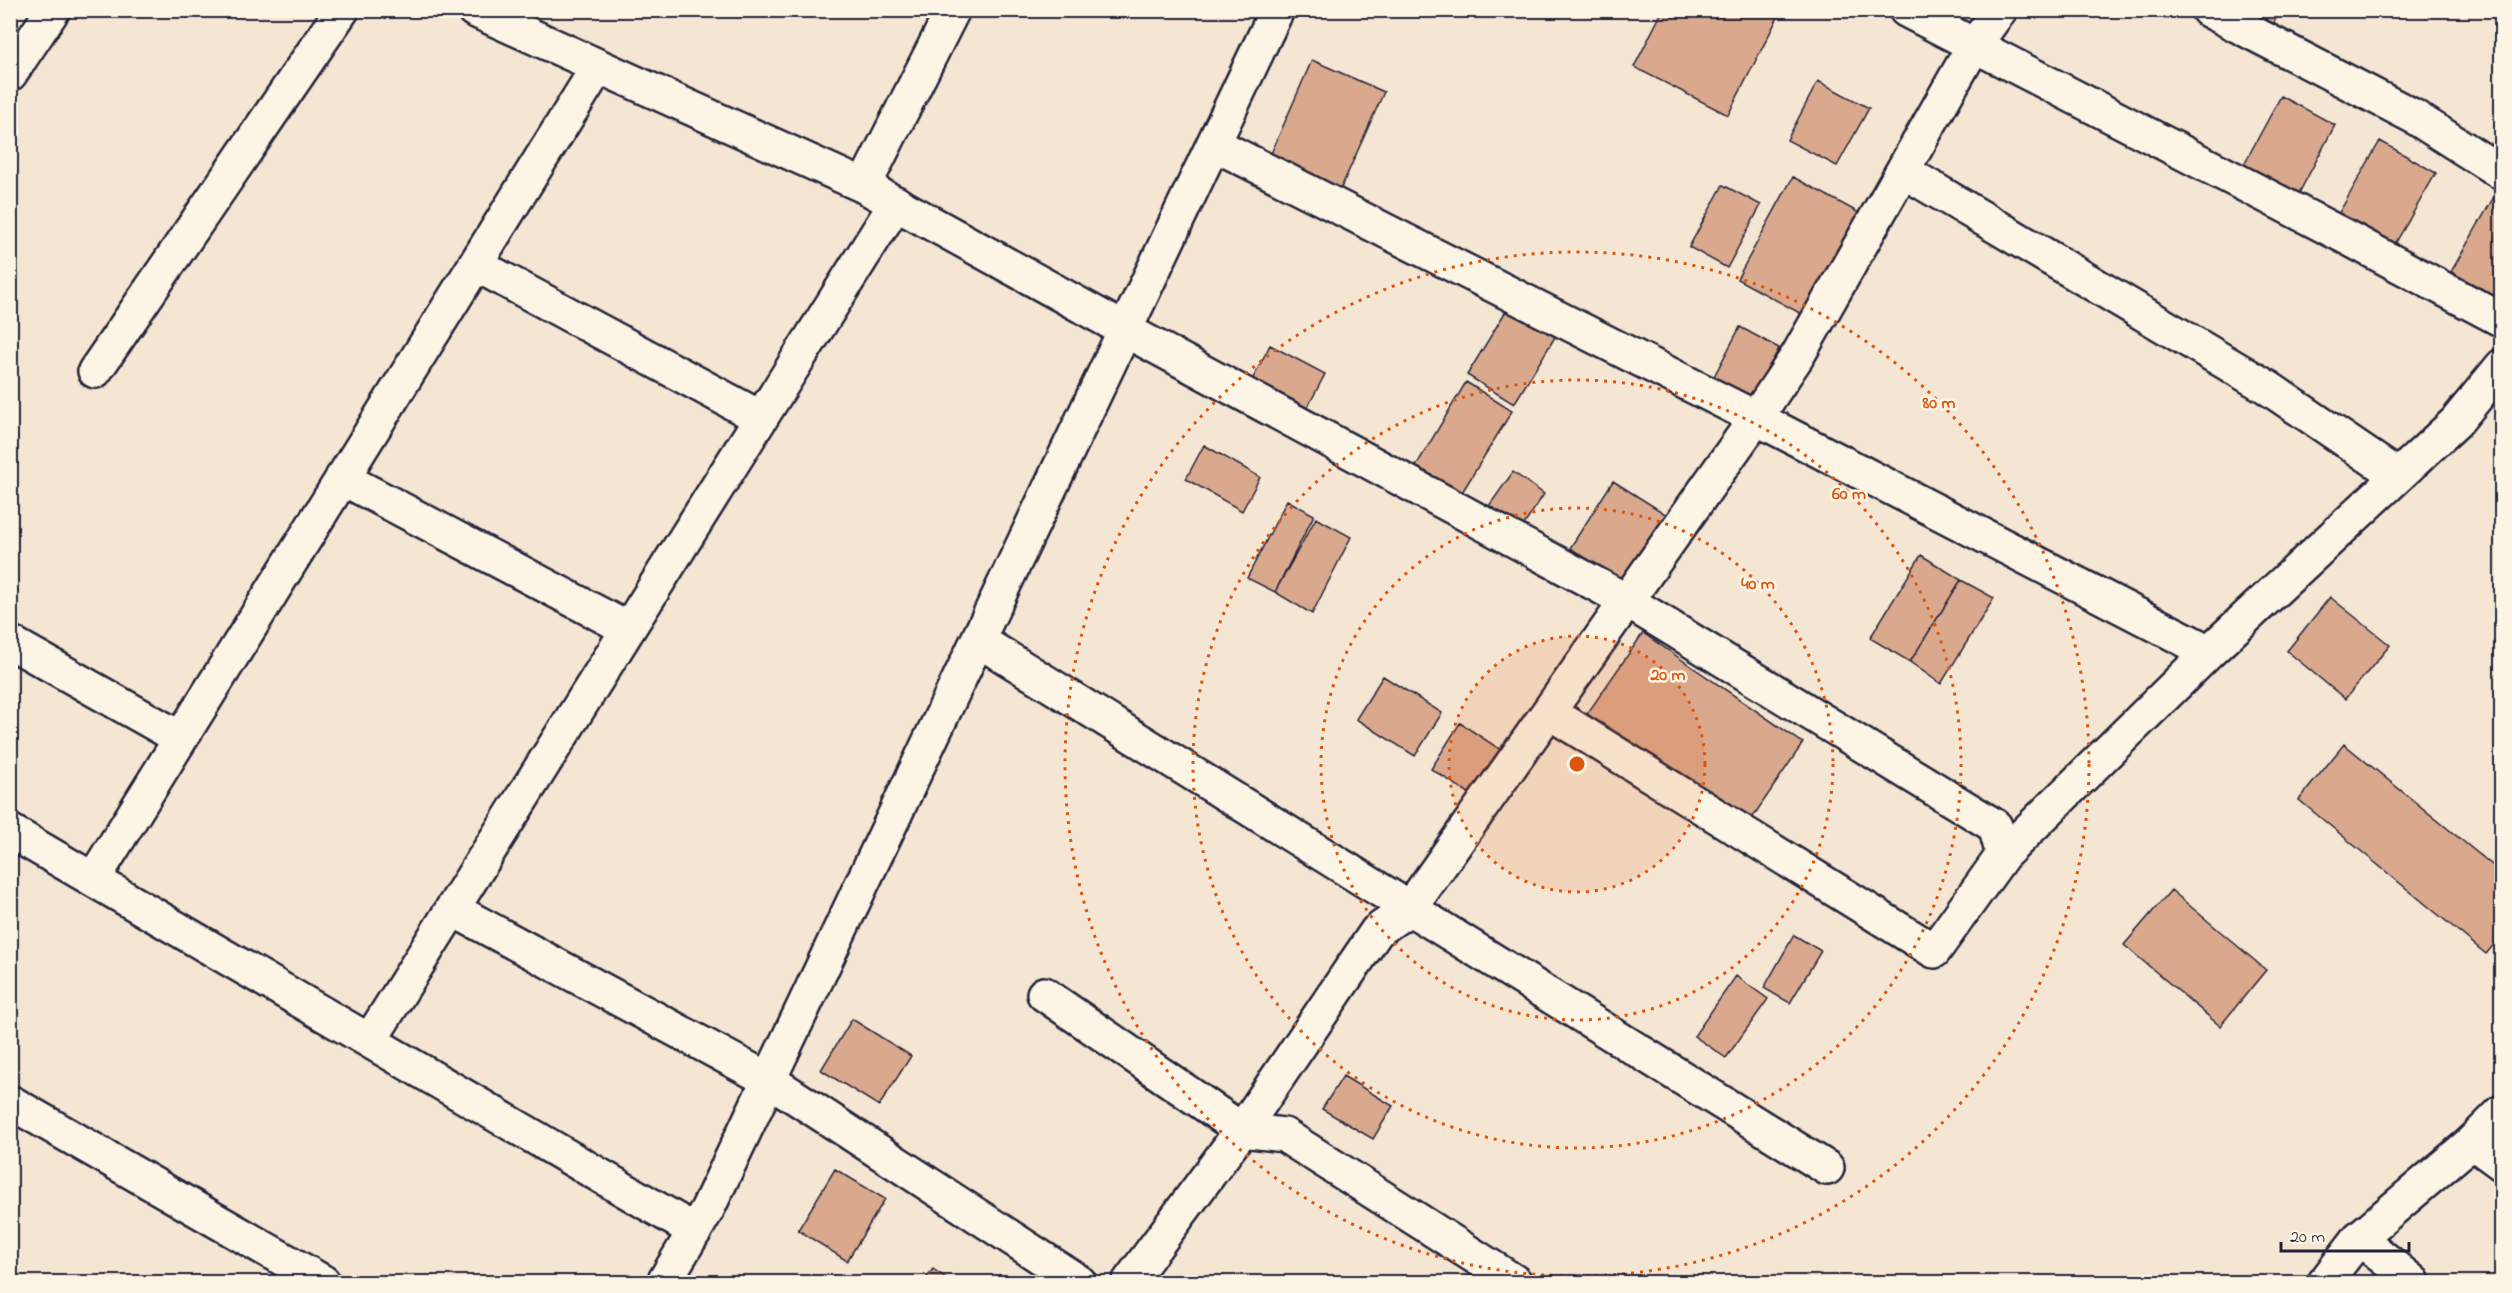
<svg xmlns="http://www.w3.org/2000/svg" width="2512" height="1293" font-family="'Indie Flower',sans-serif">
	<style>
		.building { fill: #daa98d; stroke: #22223b; stroke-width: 1.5 }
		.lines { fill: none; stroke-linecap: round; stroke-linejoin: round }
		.street-casing { stroke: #22223b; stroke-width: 38 }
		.secondary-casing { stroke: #22223b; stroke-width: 38 }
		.street { stroke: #fcf5e5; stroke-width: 33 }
		.secondary { stroke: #fcf5e5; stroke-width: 33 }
		.ring { fill: none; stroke: #de560e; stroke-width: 3; stroke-dasharray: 3 6 }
		.centre { fill: #de560e; stroke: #fcf5e5; stroke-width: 3 }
		.ring-label { font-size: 18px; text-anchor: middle; font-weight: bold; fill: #de560e; stroke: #fcf5e5; stroke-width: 5; stroke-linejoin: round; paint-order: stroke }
	</style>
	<rect width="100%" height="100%" fill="#f5e6d3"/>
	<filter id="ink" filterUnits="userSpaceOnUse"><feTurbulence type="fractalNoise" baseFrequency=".0167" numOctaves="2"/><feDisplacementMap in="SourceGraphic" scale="12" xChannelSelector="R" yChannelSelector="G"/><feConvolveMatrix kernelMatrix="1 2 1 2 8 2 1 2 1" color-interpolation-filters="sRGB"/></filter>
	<g filter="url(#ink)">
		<path class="building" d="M1663,10h106l10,5 -51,100 -94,-48z
			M2239,10h41l-8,17z
			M1312,60l72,32 -47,105 -71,-32z
			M1818,81l51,27 -32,58 -50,-26z
			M2281,96l54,29 -37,70 -55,-29z
			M2380,141l56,32 -45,78 -56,-31z
			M1793,177l70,38 -56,102 -70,-38z
			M1723,185l38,20 -34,63 -38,-21z
			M2495,195l7,4v101l-51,-28z
			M1512,301l48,28 -46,75 -47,-29z
			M1740,327l39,21 -29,57 -40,-21z
			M1270,345l55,29 -22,42 -55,-28z
			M1466,382l46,29 -54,88 -45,-28z
			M1204,445l56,32 -18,34 -56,-32z
			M1513,472l31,22 -22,34 -33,-22z
			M1613,481l54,34 -42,68 -55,-35z
			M1287,500l27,15 -39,77 -28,-14z
			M1316,518l35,19 -39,77 -37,-22z
			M1921,555l40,25 -51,82 -40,-24z
			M1961,580l33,18 -53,86 -31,-22z
			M2330,597l60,48 -45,54 -58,-48z
			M1643,633l160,110 -55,81 -161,-110z
			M1383,676l59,37 -27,43 -59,-37z
			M1460,723l41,27 -29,45 -41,-26z
			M2344,744l158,129v62l-16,19 -187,-154z
			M2171,890l95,80 -46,56 -96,-81z
			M1794,935l27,16 -31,52 -26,-15z
			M1736,976l32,23 -42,59 -32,-22z
			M852,1019l59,37 -32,50 -58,-36z
			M1343,1076l50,30 -20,33 -51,-30z
			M835,1169l50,30 -38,62 -49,-31z
			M933,1269l19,13h-29z"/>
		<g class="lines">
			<defs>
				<path id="street" d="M474,10l390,176 263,145 500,270 368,225 8,29 -69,96 -385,-239
					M1906,10l440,227 156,83
					M2208,10l205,106 89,57
					M10,74l43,-64
					M1214,144l542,274 453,234
					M1903,171l364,216 131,89
					M864,186l89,-176
					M475,264l286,154
					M95,371l247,-361
					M342,478l286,151
					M978,640l849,528
					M10,642l170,96
					M10,831l685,400
					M2003,855l206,-203 247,-230 46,-56
					M94,878l504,-811
					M452,909l317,171 310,202
					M1044,994l198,136 42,5 231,147
					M370,1040l526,-837
					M10,1102l313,180
					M2472,1142l30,22
					M2359,1238l54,44
					M664,1282l43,-72 570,-1200
					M1129,1282l113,-152 135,-199 33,-23 346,-490 42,-63 175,-308 27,-37"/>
				<path id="secondary" d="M2325,1282l34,-44 113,-96 30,-30"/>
			</defs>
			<use href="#street" class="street-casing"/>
			<use href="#secondary" class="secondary-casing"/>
			<use href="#street" class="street"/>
			<use href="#secondary" class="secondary"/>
		</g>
	</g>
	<circle cx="1577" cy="764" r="128" fill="#de560e" fill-opacity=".12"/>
	<g class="ring">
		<circle cx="1577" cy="764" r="128"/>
		<circle cx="1577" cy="764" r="256"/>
		<circle cx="1577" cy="764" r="384"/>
		<circle cx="1577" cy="764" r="512"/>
	</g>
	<circle cx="1577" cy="764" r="9" class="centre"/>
	<g class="ring-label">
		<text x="1939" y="408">80 m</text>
		<text x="1849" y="499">60 m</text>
		<text x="1758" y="589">40 m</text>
		<text x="1668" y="680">20 m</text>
	</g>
	<rect width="2512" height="1293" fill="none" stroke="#fcf5e5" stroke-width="36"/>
	<rect x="18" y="18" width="2476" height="1257" fill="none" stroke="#22223b" stroke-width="2" filter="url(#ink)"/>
	<path d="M2281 1242v9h128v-9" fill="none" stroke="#22223b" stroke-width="3"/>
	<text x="2290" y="1242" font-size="18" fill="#22223b" stroke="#fcf5e5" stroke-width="4.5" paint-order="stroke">20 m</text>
</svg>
